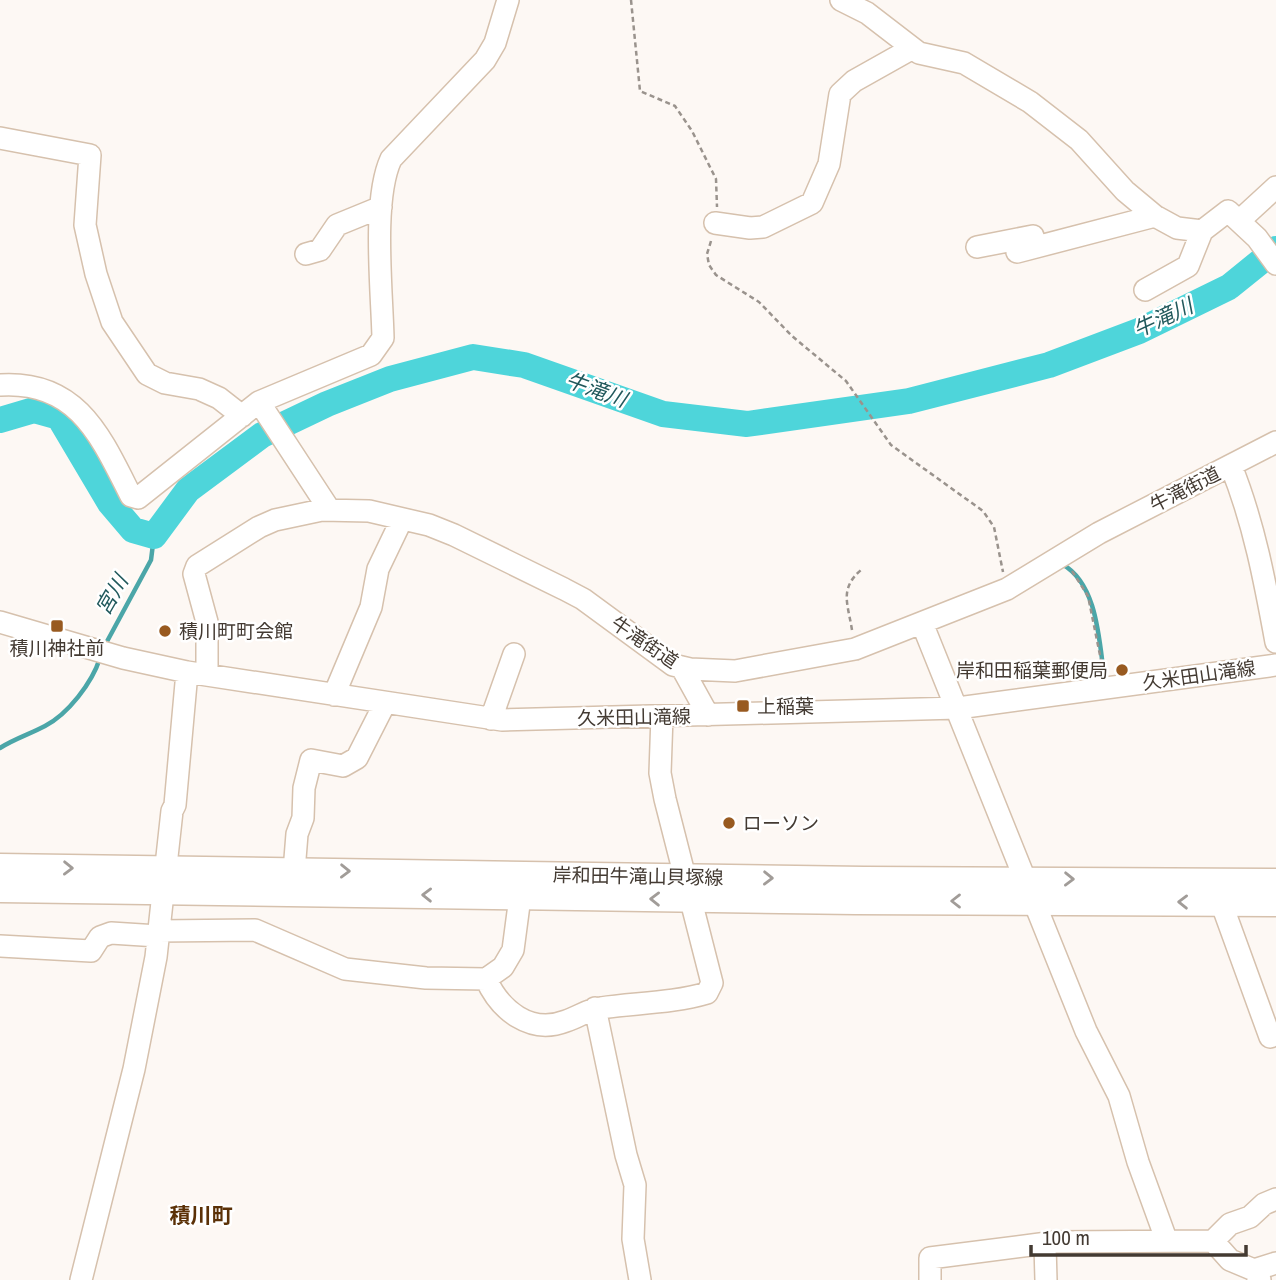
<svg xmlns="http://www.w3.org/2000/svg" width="1276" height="1280" font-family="'Archivo Narrow','Noto Sans JP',sans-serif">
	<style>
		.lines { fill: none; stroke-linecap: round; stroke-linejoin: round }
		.stream { stroke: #4ba6a8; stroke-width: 4.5 }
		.river { stroke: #4ed5da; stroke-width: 26 }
		.minor-casing { stroke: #d6c1ad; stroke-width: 24 }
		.major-casing { stroke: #d6c1ad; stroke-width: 29 }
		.path { stroke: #9a938d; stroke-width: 2.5; stroke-dasharray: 5 3.5; stroke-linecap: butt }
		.minor { stroke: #fff; stroke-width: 21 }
		.major { stroke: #fff; stroke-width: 26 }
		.oneway { stroke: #a19c98 }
		.poi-dot { fill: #985a20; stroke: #fff; stroke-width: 2.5 }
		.labels { text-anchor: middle; stroke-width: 5; stroke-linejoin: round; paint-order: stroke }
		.street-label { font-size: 19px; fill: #433a32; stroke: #fff }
		.poi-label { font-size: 19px; fill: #433a32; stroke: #fff; text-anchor: start }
		.water-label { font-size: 21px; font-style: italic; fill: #21595c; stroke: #fff }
		.neighbourhood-label { font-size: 21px; font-weight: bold; fill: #5b3107; stroke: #fff }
	</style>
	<rect width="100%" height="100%" fill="#fdf8f4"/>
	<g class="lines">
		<path class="stream" d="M1062,564c37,21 37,80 43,118
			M104,647l47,-87 3,-24
			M0,748c14,-9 30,-14 45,-22 23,-12 47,-43 55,-68"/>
		<path class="river" d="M0,420l34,-10 25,7 51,86 23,27 21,6 34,-46 74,-55 65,-31 63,-25 83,-22 51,8 139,49 84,10 162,-23 140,-36 90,-34 90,-44 47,-38"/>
		<defs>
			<path id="minor" d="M841,0l26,13 52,40 45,10 66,39 49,38 46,51 30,25 22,12 25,3 26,-20 29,27 19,26
				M0,138l90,17 -5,70 11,49 16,48 35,52 18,9 34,6 20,9 23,18
				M1239,221l37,-34
				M715,223l35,5 13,-1 49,-24 17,-39 11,-70 14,-13 57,-32
				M977,247l56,-11
				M1017,252l138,-36
				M306,254l14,-4 17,-25 44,-18
				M1145,290l43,-24 14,-35
				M0,385c78,-5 101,52 131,111l7,2 121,-96 112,-47 12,-17c-1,-47 -11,-138 8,-179l94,-99 10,-17 13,-43
				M259,402l70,107
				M1231,466c23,57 34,116 45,176
				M0,622l123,36 64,14 315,48 456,-12 318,-43
				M922,623l164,408 33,65 19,66 28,77
				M682,668l26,47
				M207,675v-53l-13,-48 3,-8 62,-39 16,-7 47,-10 47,1 60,14 25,10 110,54 19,10 90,66 17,4 45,2 120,-22 152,-60 92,-56 177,-91
				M334,695l37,-88 7,-38 24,-50
				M491,719l23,-65
				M294,871l3,-37 6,-16 1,-30 7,-28 32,6 14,-8 28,-55
				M1221,902l49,135
				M158,931l97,-1 90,39 81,9 60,1 17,-12 10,-17 7,-53
				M0,946l91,5 9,-14 11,-4 47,3
				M486,979c14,31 44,56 80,42 13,-4 22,-12 35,-13 34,-5 73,-5 106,-15l5,-10 -47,-184 -5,-26 2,-57
				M595,1008l31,147 9,30 -2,54 7,41
				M1213,1241l17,-17 20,-7 14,-13 12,-5
				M1045,1245l1,35
				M1254,1270l22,-7
				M81,1280l53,-211 22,-112 16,-146 3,-6 12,-133
				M930,1280v-22l125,-16 158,-1 17,19 24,10 6,10"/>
			<path id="major" d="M0,867l864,13 412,2
				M0,889l856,12 420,2"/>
		</defs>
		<use href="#minor" class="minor-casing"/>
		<use href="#major" class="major-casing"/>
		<path class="path" d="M631,0l9,91 35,15 17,25 24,48 1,28
			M711,241l-4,13 2,11 7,10 43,27 33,34 54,45 45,64 92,66 11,16 9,45
			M1072,571l16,25 15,74
			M852,630c-4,-26 -13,-41 9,-60"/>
		<use href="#minor" class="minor"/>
		<use href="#major" class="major"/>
	</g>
	<defs><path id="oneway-chevron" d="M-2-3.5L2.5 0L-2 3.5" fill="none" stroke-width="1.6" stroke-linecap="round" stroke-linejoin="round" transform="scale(1.75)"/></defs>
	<g class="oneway">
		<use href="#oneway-chevron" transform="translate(68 868) rotate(1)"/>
		<use href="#oneway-chevron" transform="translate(345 871) rotate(1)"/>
		<use href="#oneway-chevron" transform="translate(768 878) rotate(1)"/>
		<use href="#oneway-chevron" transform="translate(1069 879) rotate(1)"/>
		<use href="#oneway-chevron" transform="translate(427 895) rotate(-179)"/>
		<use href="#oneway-chevron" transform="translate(655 899) rotate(-179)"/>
		<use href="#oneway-chevron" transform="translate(956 901) rotate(180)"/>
		<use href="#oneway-chevron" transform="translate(1183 902) rotate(-179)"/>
	</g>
	<g class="poi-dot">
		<rect x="50" y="619" width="14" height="14" rx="3.5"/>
		<circle cx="165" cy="631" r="7"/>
		<circle cx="1122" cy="670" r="7"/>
		<rect x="736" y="699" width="14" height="14" rx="3.5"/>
		<circle cx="729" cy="823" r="7"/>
	</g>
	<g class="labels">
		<g class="street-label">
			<text transform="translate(1185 489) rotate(-27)" y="7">牛滝街道</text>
			<text transform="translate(645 642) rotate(34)" y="7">牛滝街道</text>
			<text transform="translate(1199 675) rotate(-8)" y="7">久米田山滝線</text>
			<text transform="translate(634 717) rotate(-1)" y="7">久米田山滝線</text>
			<text transform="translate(638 876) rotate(1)" y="7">岸和田牛滝山貝塚線</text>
		</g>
		<g class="poi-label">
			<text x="179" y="638">積川町町会館</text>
			<text x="57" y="655" text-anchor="middle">積川神社前</text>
			<text x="1108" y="677" text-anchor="end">岸和田稲葉郵便局</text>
			<text x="757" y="713">上稲葉</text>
			<text x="743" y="830">ローソン</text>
		</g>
		<g class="water-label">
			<text transform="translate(1163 318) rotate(-25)" y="7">牛滝川</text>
			<text transform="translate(596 390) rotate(20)" y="7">牛滝川</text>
			<text transform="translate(112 595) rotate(-60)" y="7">宮川</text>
		</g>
		<g class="neighbourhood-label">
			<text x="201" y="1223">積川町</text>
		</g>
	</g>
	<path d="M1031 1245v10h215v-10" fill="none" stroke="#433a32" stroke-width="3.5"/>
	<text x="1042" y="1245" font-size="21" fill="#433a32" stroke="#ffffff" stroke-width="5" paint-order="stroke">100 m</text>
</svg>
